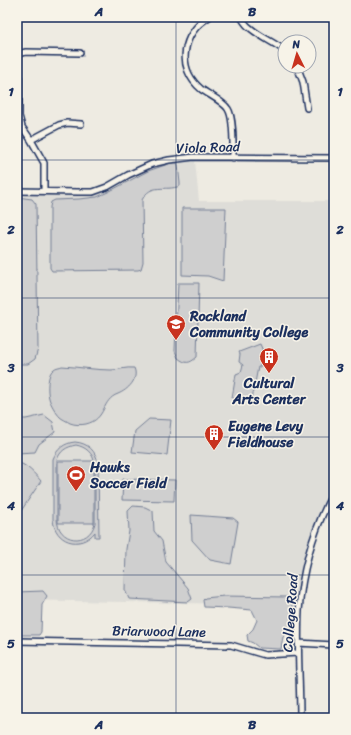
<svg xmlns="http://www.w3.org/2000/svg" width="351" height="735" font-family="Sriracha,sans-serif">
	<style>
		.built { fill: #deddd8 }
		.green { fill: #cfcfcf; stroke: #757f96; fill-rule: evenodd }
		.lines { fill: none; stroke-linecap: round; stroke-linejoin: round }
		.minor-casing { stroke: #1b2f5e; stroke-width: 8 }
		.minor { stroke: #f7f3e8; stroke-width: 5 }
		.grid { fill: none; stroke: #1b2f5e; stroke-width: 1; stroke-opacity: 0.55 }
		.labels { text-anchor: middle; stroke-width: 3; stroke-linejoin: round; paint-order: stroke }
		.street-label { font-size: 14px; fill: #1b2f5e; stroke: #f7f3e8 }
		.poi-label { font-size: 14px; font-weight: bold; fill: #1b2f5e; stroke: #f7f3e8; text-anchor: start }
		.neatline { fill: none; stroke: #1b2f5e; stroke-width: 1.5 }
		.grid-label { font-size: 13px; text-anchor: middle; font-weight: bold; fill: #1b2f5e }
	</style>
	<rect width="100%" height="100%" fill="#eeebe2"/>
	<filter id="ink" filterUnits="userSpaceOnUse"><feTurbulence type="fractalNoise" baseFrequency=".025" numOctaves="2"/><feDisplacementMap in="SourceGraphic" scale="8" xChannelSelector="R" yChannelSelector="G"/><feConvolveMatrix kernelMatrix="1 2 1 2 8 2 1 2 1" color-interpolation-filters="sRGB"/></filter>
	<g filter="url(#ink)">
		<path class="built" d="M195,161l4,40h135v280l-14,28 -12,33 -9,34 -4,29 -278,-5v-406l61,2 15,-1 15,-4 30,-17 16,-6 16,-5z"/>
		<path class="green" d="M171,163h6l1,2 2,18v3c-15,6 -29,-4 -38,14l1,62 -2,7 -3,1 -86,1 -2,-3v-61l1,-5 4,-2 24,-1 18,-2 11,-5 40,-21z
			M17,197l15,2 4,5 2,145 -3,10 -7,5h-11z
			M182,208h44l-3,73 -15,-5 -26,-1z
			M178,283h21l-2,74c-8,7 -11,7 -19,1l-3,-7z
			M260,344l3,7 -3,16h-2l-6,32 -1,1h-3v1l-16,-3 4,-24 5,-2 2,-7 -4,-3 1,-8 -1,-2z
			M62,366c17,1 33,4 49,4 8,0 15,-3 23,-2 5,11 -6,22 -16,26 -17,6 -11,25 -32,30 -5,1 -11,1 -16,-1 -3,-2 -8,-4 -10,-6 -4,-4 -10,-14 -11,-19 -2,-7 -2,-25 5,-29 2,-2 6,-2 8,-3z
			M44,415l9,7 2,10 -16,12 -4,8 -18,1v-34h9z
			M149,419l22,1 -4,35 -35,-3 3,-21z
			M75,442c13,1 21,9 23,21l1,74h-4v-5c-15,19 -41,10 -42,-13v-60c4,-10 11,-16 22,-17zM76,445c10,2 17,8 19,19v59c-6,24 -38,20 -38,-5v-58c3,-9 9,-13 19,-15z
			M58,461h36v62h-36z
			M17,462c10,3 17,11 24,19l-24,36z
			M123,479l52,1 -1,21 -52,-1z
			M133,506l12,1 8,4 1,20 8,10 4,21 22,26 4,11 -4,3 -59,-3 -4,-9 1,-41 3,-18 -1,-20z
			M191,515l42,3 5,4 -7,42 -21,-4 -18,-20z
			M43,591l4,5 -5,9 -1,27 -2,3h-22v-43z
			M224,596l63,1 6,4 -1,28 -9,8 -2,12 -22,-1 -6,-5 -5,-2 -1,-6 6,-6 4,-9 -5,-10 -24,-2 -24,-1 -1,-7 2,-2z"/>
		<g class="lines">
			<defs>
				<path id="minor" d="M209,17c-27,16 -33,51 -8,72 8,6 22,12 27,20 6,9 5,37 5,49
					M241,17c2,3 5,8 8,10 11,10 25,15 36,24
					M17,54l9,-2 54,1
					M17,62l2,8v46l3,11 9,13 13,23v28
					M297,66l6,16 4,26
					M31,140l28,-15 8,-2 14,1
					M17,191l61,1h15l14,-5 21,-12 24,-11 17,-4 25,-3 140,1
					M17,641l214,4 27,8 7,2 33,-2
					M298,643l36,2
					M300,718c0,-36 -3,-72 -1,-107 3,-42 15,-83 35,-120"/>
			</defs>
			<use href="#minor" class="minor-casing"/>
			<use href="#minor" class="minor"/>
		</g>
	</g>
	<path class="grid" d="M176,17v701M17,160h317M17,298h317M17,437h317M17,575h317"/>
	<defs>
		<symbol id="university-pin" viewBox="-11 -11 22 30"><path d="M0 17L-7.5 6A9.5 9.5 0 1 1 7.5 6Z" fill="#c8321e" stroke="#f7f3e8"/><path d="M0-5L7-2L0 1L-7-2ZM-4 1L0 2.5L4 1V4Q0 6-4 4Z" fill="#fff"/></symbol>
		<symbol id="building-pin" viewBox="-11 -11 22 30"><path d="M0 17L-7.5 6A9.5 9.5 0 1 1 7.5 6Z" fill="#c8321e" stroke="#f7f3e8"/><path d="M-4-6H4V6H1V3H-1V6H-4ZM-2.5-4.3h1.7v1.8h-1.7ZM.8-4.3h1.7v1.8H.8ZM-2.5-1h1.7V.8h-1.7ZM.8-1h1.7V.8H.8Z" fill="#fff"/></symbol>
		<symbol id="stadium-pin" viewBox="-11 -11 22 30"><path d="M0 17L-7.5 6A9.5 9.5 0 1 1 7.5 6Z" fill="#c8321e" stroke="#f7f3e8"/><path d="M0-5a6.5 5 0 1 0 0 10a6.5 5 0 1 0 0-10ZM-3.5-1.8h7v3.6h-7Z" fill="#fff"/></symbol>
	</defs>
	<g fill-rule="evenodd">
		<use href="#university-pin" x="165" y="313" width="22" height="30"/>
		<use href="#building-pin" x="258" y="346" width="22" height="30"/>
		<use href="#building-pin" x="203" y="423" width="22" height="30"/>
		<use href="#stadium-pin" x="65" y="464" width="22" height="30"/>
	</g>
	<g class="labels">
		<g class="street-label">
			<text transform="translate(208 147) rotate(-2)" y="5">Viola Road</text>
			<text transform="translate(290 613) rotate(-86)" y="5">College Road</text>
			<text transform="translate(159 631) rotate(1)" y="5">Briarwood Lane</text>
		</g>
		<g class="poi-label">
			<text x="190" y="321">Rockland<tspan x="190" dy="16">Community College</tspan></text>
			<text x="269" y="388" text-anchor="middle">Cultural<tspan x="269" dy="16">Arts Center</tspan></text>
			<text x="228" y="431">Eugene Levy<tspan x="228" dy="16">Fieldhouse</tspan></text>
			<text x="90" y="472">Hawks<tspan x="90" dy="16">Soccer Field</tspan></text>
		</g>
	</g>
	<rect width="351" height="735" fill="none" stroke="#f7f3e8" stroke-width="44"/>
	<g transform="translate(297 54) rotate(355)"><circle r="19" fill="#f7f3e8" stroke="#9fa5b1"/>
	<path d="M0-3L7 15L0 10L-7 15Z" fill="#c8321e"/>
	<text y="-6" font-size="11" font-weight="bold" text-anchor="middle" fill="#1b2f5e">N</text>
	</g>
	<rect x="22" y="22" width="307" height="691" class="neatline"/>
	<g class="grid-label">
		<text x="99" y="16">A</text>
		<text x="252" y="16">B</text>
		<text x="11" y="96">1</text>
		<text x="340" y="96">1</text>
		<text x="11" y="234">2</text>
		<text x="340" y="234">2</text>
		<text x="11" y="372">3</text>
		<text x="340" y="372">3</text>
		<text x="11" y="510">4</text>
		<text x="340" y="510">4</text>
		<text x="11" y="648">5</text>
		<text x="340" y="648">5</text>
		<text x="99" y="729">A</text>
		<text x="252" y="729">B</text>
	</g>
</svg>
